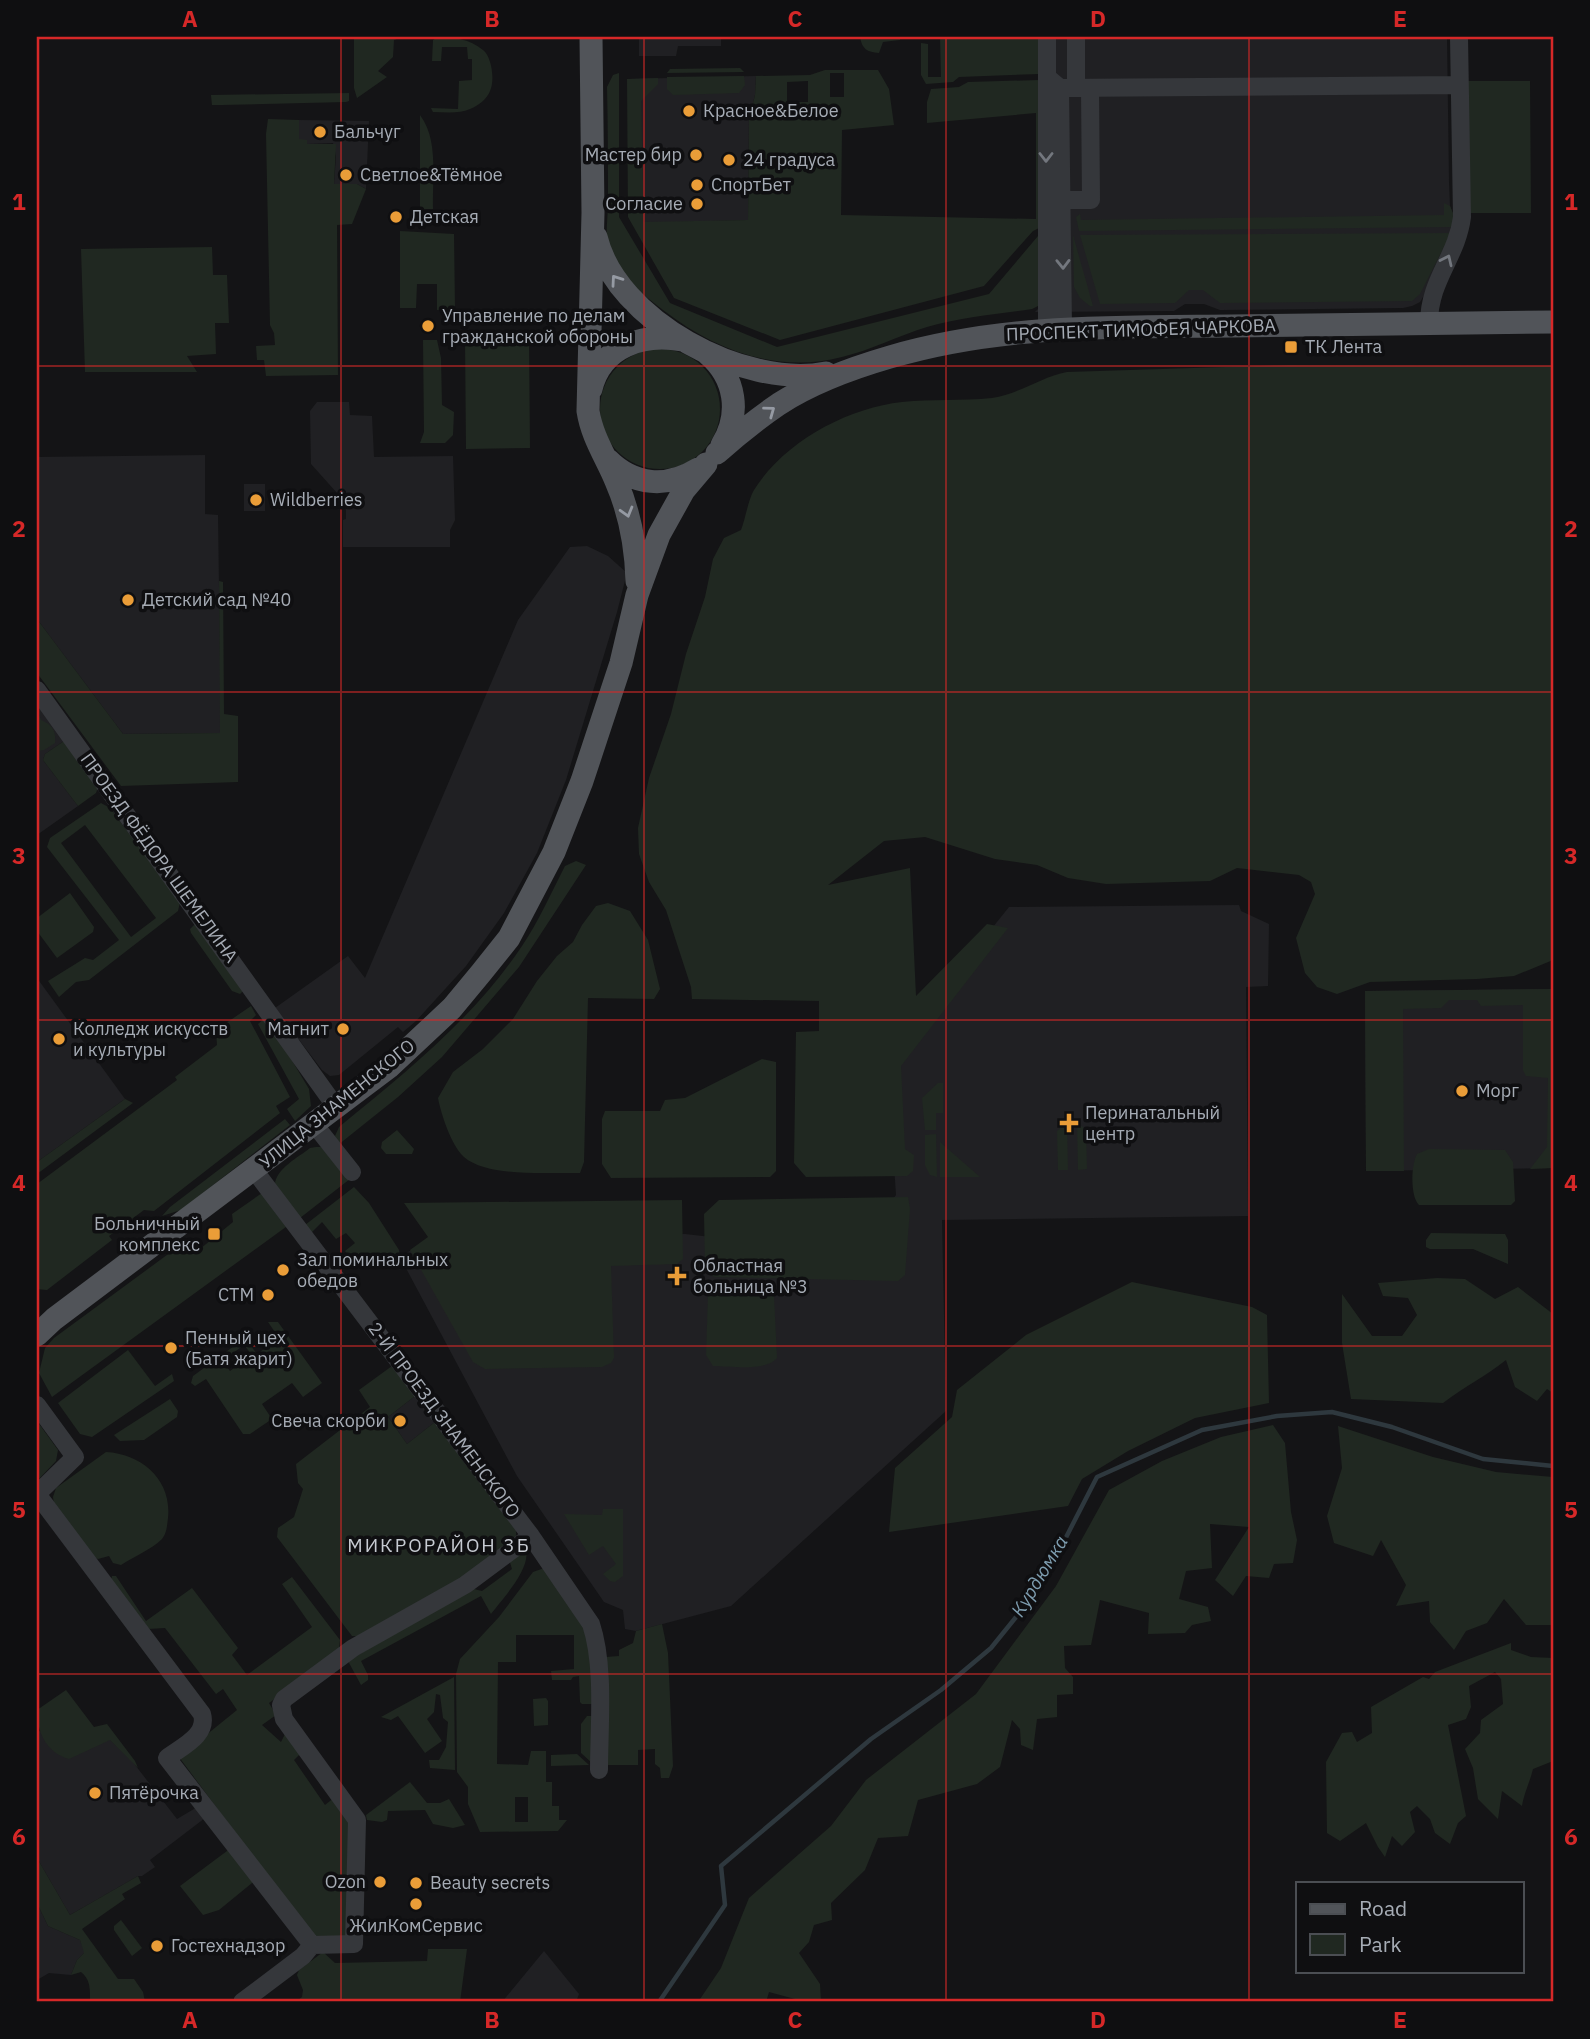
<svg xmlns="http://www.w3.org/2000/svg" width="1590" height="2039" font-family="'IBM Plex Sans',sans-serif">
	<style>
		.built { fill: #202023 }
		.green { fill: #202821; fill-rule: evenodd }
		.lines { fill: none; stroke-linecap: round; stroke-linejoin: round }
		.stream { stroke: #2e383e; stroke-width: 4.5 }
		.minor { stroke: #35373b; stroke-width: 18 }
		.major { stroke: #515459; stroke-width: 23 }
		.oneway { stroke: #73777e }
		.oneway2 { stroke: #959aa3 }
		.grid { fill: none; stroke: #d62828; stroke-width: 2; stroke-opacity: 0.55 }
		.poi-dot { fill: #ea9d38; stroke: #0f0f11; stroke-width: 2.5 }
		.labels { text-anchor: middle; stroke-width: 7; stroke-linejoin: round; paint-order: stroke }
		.poi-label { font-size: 18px; fill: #a6acb5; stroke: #0f0f11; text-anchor: start }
		.street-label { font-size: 18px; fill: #a6acb5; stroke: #0f0f11 }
		.neighbourhood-label { font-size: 19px; letter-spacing: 2px; fill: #c7cbd2; stroke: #0f0f11 }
		.water-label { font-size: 19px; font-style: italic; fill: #7e9daf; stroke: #0f0f11 }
		.neatline { fill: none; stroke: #d62828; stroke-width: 2.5 }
		.grid-label { font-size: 23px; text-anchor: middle; font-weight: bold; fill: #d62828 }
	</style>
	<rect width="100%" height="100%" fill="#141416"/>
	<path class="built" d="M639,37h82v9h-43l-2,10h-37z
		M1038,37h409l2,145 1,24 4,10 -2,18 -26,58 -6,10 -8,4 -9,2 -183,2 -16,-6h-19l-11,7 -139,1 4,-4z
		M756,76l-1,19 -6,25 -1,100 -104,3 -17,-144z
		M299,120l70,1 -3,68 -9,-5h-23l2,-28 -3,-13 -26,1 -8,-4z
		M317,402h32l1,13 22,1 2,41 79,-1 2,64 -5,10v17h-107v-27l3,-1v-16l-35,-39 -1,-53z
		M205,455v59l13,1 3,218 -98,1 -86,-115v-162z
		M244,484h21v27h-21z
		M587,546l21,10 19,17 -10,39 -51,168 -29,73 -33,60 -38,53 -50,55 -13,11 -5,-5 -59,48 -9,1 -8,-6 -47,-62 73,-52 17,22 153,-358 52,-73z
		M37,700l30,39 -22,15 -2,6 35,46 -41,29z
		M1239,905l2,6 28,13 -1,62 -22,1 2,229 -306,4 4,191 -215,195 -95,25 -11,-2 -2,-19 -19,-8 -87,-126 -117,-219 34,-21 251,-2 26,3 180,-35 5,-7 -9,-136 122,-152z
		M37,978l88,121 -88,63z
		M1553,989v179l-187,3 -1,-180z
		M415,1396l20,26 -28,22 -19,-27z
		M71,1718l31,14 30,29 45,58 22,-13 6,12 -55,42 5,7 -13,9h-4l-68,39 -33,-57v-126z
		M37,1903l11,23 32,14 4,9v4l-7,7 -6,15 -22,-2 -12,7z
		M544,1951l35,43 -3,8h-74z"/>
	<path class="green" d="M354,37h49l-9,3 -1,17 -15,14 9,6 -30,21 -3,-10z
		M438,37c17,0 31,2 45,13 9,7 12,31 7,41 -3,8 -12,15 -20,18 -11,5 -25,3 -37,3l-2,-4 27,1 1,-28 13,-1v-21h-4l-1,-12h-25l-1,14h-9l1,-21z
		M860,37h40v3l-17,2 -4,11c-12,-1 -17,-4 -19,-16z
		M940,37h98l1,37 -80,3 -6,5 -27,2 -5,-9v-32l7,1v33h13z
		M740,68l4,4 -77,1 3,-4z
		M825,70h53l11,19 5,36 -52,5 -1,85 195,4v-106l-109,10v-21l4,-13 28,-2 9,-5 71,-2 2,147 -8,4 -49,55 -204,54 -106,-42 -46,-81 -1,-138 31,-1v6l-17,17 3,121 104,-2 1,-100 6,-25 1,-19 54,-1zM830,73h14v24h-14zM808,81v21h-21v-20z
		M619,73v144l51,86 107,44 212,-53 49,-58 2,63 -2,7 -6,3c-34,5 -71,8 -105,18 -29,9 -56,23 -85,30 -66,17 -127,-7 -179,-47 -22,-17 -47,-35 -55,-63 -3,-13 0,-30 0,-43 0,-39 0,-78 -1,-117l6,-12z
		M744,76l1,9 -6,8 -66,2 -6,-6v-12z
		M1467,81h63l1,132h-63z
		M349,93v8l-3,1 -125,3h-9l-1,-10z
		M420,115c19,25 12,64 13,94h-13z
		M268,119l31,1v19l8,1v4h29l-2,40h23l9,5 -14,35 -15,1 1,150 -72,1 -2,-16h-7l-1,-14 19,-1 -1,-12 -4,-8 -4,-191z
		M1444,203l6,3 4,10 -2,11 -373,4 -3,-14 4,-3 1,6 363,-5z
		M400,231l54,3 1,75 -18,1v-26h-20l-1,24h-16z
		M1451,233l-31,61 -8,7 -192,2 -17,-13h-14l-14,13 -75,1 -20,-69z
		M1073,235l20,71h-3l-10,-8 -6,-11z
		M212,247l1,28h14l2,48h-14l1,31 -29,2 10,16h-112l-4,-123z
		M529,337l1,111 -64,1 -1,-110z
		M423,340h14l4,18 1,47 12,7 -1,23 -8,8h-25l4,-11z
		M600 409a60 60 0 1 1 120 0a60 60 0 1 1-120 0Z
		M1288,365l265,1v594l-39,16 -37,3 -107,3 -33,12 -20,-7 -12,-14 -9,-35 19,-44 -4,-12 -12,-7 -62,-7 -27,13 -104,3 -38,-6 -31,-13 -42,-6 -70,-22 -41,4 -56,44 82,-17 6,128 71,-72 21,4 -107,138 4,83 9,6 -1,16 -6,5 -101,1 -12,-14 2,-131 23,-1v-30l-127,-2 -1,-12 -25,-77 -17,-28 -10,-28 -1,-26 11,-50 22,-64 15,-60 19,-57 8,-38 11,-21 17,-8c5,-13 7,-30 13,-40 30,-48 93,-82 148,-88 30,-3 60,-1 90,-4 27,-4 49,-21 75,-26z
		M219,581l4,1 1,132 14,2v66l-117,4 -84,-113v-54l86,115 97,-1z
		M37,710l4,10c12,5 15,11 14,23l-11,7 -7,1z
		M67,739l32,45 -3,9 -18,13 -35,-46 2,-6z
		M101,803l9,5 66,88 4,6 -2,9 -89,69 -13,2 -17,15 -11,-16 37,-23 8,2 26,-20 -72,-93 3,-9zM85,825l71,93 -25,19 -70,-94z
		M576,861l10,4 -67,102 -77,90 -44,40 -60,48 -3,-9 4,-9c67,-55 134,-108 183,-181 17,-25 29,-53 43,-80z
		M70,893l24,34 -1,5 -36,26 -20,-27v-13z
		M608,903l22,8 18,29 12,49 -6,10 -66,-1 -4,164 -4,11c-31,-1 -92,5 -116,-16 -13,-12 -23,-43 -26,-59l15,-26 30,-23 30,-30 24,-38 20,-25 16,-14 9,-17 14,-19z
		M195,924l48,67 -3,3 -8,-3 -41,-58 -1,-4z
		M1553,989v179l-23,1 17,-22 1,-69 -22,-2 -3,-6v-65l-42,1 -4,-6h-28l-8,8 -38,1 1,162h-38l-1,-180z
		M251,1006l5,9 -6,6 40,76 -14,9 4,7 -126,98 -10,-1 -35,26 3,4 -65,50 -10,-1v-105l140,-104 -2,-3 42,-32 -1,-15z
		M266,1017l43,72 2,17 -16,15 -8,-12 12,-10 -41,-75z
		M762,1059l14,3v109l-6,6 -159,1 -9,-14v-45l3,-8h55l5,-11 20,-2z
		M938,1083h5v30h-7v17h-11l-3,-32z
		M125,1099l8,4 -96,71v-12z
		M285,1119l5,6 -109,85 -19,6 8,-9z
		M1067,1123l1,47h-10l-1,-39z
		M1077,1123l9,6 1,40 -9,1z
		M397,1130l17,19 -2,5h-26l-5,-6 1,-6z
		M936,1134l1,43 -7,-2 -5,-10v-30z
		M940,1142l40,35h-40z
		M316,1147h5l29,32 -50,39 -25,-33c0,-16 24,-28 35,-37z
		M1429,1149l76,1 8,12 2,39 -4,4h-92c-9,-9 -8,-40 -2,-51z
		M354,1187l15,16 30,47 1,7 -10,-1 -2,8 -7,5 -12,-12 -12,10 -12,-16 10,-8 -9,-10 -10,6 -14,-17 -11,11 -6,-8z
		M262,1193l28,31 -238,173 -13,-24 6,-25 9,-10 117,-86 19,-6 10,3 33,-27 -1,-8z
		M908,1197l2,12 -5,66 -7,6 -183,-4 -7,-4 -3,-6 -1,-53 15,-14z
		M682,1200l1,59 -6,5 -66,2 3,92 -3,5 -9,4 -117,2 -12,-7 -63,-112 18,-13 -24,-34z
		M1431,1233l74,1 3,6v24l-35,-15h-43l-4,-2v-7z
		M1437,1278l28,1 30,20 23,-12 35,27v79l-6,-4 -10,12 -22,-14 -9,-27c-20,16 -42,27 -63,43l-92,-4 -9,-56v-49l30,42h30l15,-21 -9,-17 -25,-2 -5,-13z
		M1132,1282l120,25 15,8 2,88 -74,15 -67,33 -46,28 -14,27 -179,26 6,-64 57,-51 5,-27 69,-55z
		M718,1291c15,-1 44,-6 56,5l3,62c-12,14 -46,8 -64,8l-7,-11 2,-60z
		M268,1322h10l44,61 -19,14 -11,-14 -30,21 10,15 -22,15h-7l-37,-55 -11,7 -4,-3 2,-7 52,-38 12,16 22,-16zM244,1345l8,10 -22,16 -8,-10z
		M128,1350l27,36 17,-12 2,7 -82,56 -12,-3 -22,-31z
		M392,1366l23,30 -27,21 19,27 28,-22 81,108v6l-64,51 -90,49h-10l-75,-99 1,-9 16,-11 9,-28 -5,-6 -2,-19 74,-57 -11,-17z
		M170,1399l8,12 -1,6 -33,23 -24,1 -6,-6z
		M37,1421l21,29 -2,11 -19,20z
		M1273,1425l12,18 6,69 6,28 -4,23 -19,1 -5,14 -23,-2 -13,20 -18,-16 34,-53 -39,-3 2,44 -26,3 -7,28 29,8 3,14 -19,4 -7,8 -37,1 1,-21 -49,-13 -9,45 -27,1 1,22 8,9v17l-16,1v22l-20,2 -4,31 -12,-5 -1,-16 -8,-9 -12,47 -23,17 -59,16 -10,36 -30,2 -13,32 -34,33 1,17 -18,5 -5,17 -10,11 21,31 1,18h-15l-37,-10 -3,10h-68l23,-34 28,-70 82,-72 35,-46 110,-86 80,-108 53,-96 53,-29 59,-24z
		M1338,1426l95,31 63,15 57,5v148h-27l-22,-26 -17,24 -21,8 -12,19 -24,-28 -1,-21 -33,5 10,-21 -25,-45 -8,16 -39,-13 -7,-27 15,-48z
		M106,1452c36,2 66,28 62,66 -1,7 -1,15 -6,21 -10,10 -29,18 -41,26l-8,-2 -4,-7 -11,3 -6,-3 -38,-52 -1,-7 3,-9z
		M603,1509h20v67l-8,6 -5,-1 -7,-7 13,-10 -13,-18 -14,9 -25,-41 38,1z
		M526,1549c5,20 -23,49 -35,65l-10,-18 -120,65 7,14v5l-7,5 -13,-24 122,-73 12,3 30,-22 -3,-10z
		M547,1567l45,73v64h-10l-2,-2 -1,-26 -6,1 -2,3h-19l-1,-9 23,-2v-34h-58v27h-18l-1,102 31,1 3,-14h15v31h6v24h7v14h8l-9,11 -78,1 -12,-28v-17l-11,-15 -1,-98 4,-15 39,-42 34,-45zM515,1797h13v25h-13z
		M112,1576h4l30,45 46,-33 46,60 -6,7 15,20 65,-48 -30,-43 10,-7 48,63 -1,9 -5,7 -65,47 7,12 -14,10 19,17 6,-12 12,17v8l-5,5 31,45 10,-8 16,23 -2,116h-37l-133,-179 58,-47 -14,-21 -7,5 -51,-66 -17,1 -37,-49z
		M662,1624l6,29 5,113 -4,12h-8l-1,-10 -5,-4v-15l-17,1v15h-30l-2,-108 13,-1v-6l14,-7 3,-12z
		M1511,1643v7l20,7 22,1v103l-20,8c-3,13 -9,24 -11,37l-20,-15 -4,28 -20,-20 -5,-31 -8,-19 15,-16 1,-13 22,-16 -2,-25 -6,-7 -26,14 2,21 -5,12 -18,6 18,91 -8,7 -8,21 -15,-11 -5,-14 -13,-13 -7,6 5,20 -13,14 -10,-10 -7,21 -7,-10 -12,-24 -26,18 -13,-8 -1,-71 16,-29 10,-1 5,10 15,-9 -1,-26 52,-30 6,2 6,-7z
		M454,1677l1,93 -25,-2 -1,-8h10l7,-13 2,-25 -5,-4 -3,-23 -4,-1 -2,18 -7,7 15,22 -17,12 -27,-37 -7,4 -10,-3z
		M66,1690l28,37 13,-3 28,37 3,7 -28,-28 -41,19c-22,-6 -32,-26 -32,-49z
		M546,1698l2,3v24l-14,1 -1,-27z
		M587,1716h5v47l-11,-10v-29z
		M577,1754l12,11 -38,1v-11z
		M410,1782l17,21h13l9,-4 16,26 -12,3 -20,-4 -8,-14 -37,1 -1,9 -5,2 -15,-2 -1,-5z
		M231,1848l23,31 -2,4 -33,27 -16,5 -23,-29z
		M37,1858l33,57 68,-39 3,7 -19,11 3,5 -43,30 36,50h16l9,13 2,10h-55c0,-12 1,-22 -9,-30l-10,3 6,-15 7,-7 -4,-13 -32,-14 -11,-23z
		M121,1920l21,28 -10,8 -18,-26v-4z
		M428,1949h39l-7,53h-165l7,-5 1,-7 -6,-15 2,-5 24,-18 12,11 92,-2z"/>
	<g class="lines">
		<path class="stream" d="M659,2002l66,-97 -4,-39 150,-127 70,-49 50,-42 38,-47 30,-50 38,-74 105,-47 75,-14 55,-4 60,15 91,32 70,7"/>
		<path class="minor" d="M1076,37v51
			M1048,78l12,10 399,-3
			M1060,88l3,240
			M1062,200h29l-1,-111
			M1429,323c0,-43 28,-66 33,-106l-3,-180
			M1047,329v-292
			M37,690l299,417
			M314,1124l38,48
			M254,1170l277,366 60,88c14,42 8,102 8,146
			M37,1405l38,52 -38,37 165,220c6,21 -19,32 -35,44l145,187
			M242,2002l61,-46 9,-11 42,-1 3,-124 -73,-101 -3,-14 3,-6 69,-51 112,-63 66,-49"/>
		<path class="major" d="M591,37l2,176 -5,198c4,26 18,46 28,70 14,32 20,65 21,100
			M596,237c20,84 148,152 230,136
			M708,354c28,24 33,60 14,91
			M591,389c10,-43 52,-56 91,-49
			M717,453c19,-17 40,-34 62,-49 34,-22 73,-36 111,-47 112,-33 226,-30 341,-31 107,-2 215,-2 322,-4
			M608,460c26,26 59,28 90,9
			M37,1335l17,-16 335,-252 63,-59 29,-35 28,-35 45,-86 28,-71 39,-118 16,-68 22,-60 25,-45 22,-26"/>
	</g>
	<defs><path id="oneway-chevron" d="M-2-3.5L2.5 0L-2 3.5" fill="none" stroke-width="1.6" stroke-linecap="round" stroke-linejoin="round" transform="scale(1.75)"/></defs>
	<g class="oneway">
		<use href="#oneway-chevron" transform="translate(1046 157) rotate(90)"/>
		<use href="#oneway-chevron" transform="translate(1447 260) rotate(-65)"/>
		<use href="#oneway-chevron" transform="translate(1063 264) rotate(89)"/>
	</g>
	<g class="oneway2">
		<use href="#oneway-chevron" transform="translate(616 280) rotate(-125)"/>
		<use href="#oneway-chevron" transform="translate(770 411) rotate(-36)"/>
		<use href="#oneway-chevron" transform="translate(627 512) rotate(74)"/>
	</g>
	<path class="grid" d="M341,37v1965M644,37v1965M946,37v1965M1249,37v1965M37,366h1516M37,692h1516M37,1020h1516M37,1346h1516M37,1674h1516"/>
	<g class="poi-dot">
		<circle cx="689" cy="111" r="7"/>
		<circle cx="320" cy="132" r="7"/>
		<circle cx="696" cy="155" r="7"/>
		<circle cx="729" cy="160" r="7"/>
		<circle cx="346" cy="175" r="7"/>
		<circle cx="697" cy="185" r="7"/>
		<circle cx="697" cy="204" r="7"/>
		<circle cx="396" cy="217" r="7"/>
		<circle cx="428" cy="326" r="7"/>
		<rect x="1284" y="340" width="14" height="14" rx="3.5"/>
		<circle cx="256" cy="500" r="7"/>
		<circle cx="128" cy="600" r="7"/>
		<circle cx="343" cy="1029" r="7"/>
		<circle cx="59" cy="1039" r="7"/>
		<circle cx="1462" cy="1091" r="7"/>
		<path d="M1065.5 1112.5h7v7h7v7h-7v7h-7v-7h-7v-7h7z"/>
		<rect x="207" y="1227" width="14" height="14" rx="3.5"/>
		<circle cx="283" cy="1270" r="7"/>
		<path d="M673.5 1265.5h7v7h7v7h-7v7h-7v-7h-7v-7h7z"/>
		<circle cx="268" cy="1295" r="7"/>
		<circle cx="171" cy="1348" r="7"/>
		<circle cx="400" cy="1421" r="7"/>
		<circle cx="95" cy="1793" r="7"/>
		<circle cx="380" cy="1882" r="7"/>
		<circle cx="416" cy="1883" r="7"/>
		<circle cx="416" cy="1904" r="7"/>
		<circle cx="157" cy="1946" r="7"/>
	</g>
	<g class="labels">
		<g class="poi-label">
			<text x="703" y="117">Красное&amp;Белое</text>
			<text x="334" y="138">Бальчуг</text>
			<text x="682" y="161" text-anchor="end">Мастер бир</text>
			<text x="743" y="166">24 градуса</text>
			<text x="360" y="181">Светлое&amp;Тёмное</text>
			<text x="711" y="191">СпортБет</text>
			<text x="683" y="210" text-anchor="end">Согласие</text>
			<text x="410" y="223">Детская</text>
			<text x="442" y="322">Управление по делам<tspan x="442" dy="21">гражданской обороны</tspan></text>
			<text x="1305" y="353">ТК Лента</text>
			<text x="270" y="506">Wildberries</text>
			<text x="142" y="606">Детский сад №40</text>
			<text x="73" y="1035">Колледж искусств<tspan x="73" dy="21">и культуры</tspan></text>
			<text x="329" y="1035" text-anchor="end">Магнит</text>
			<text x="1476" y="1097">Морг</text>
			<text x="1085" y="1119">Перинатальный<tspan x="1085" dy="21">центр</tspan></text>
			<text x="200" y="1230" text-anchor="end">Больничный<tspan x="200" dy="21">комплекс</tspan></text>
			<text x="297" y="1266">Зал поминальных<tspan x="297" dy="21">обедов</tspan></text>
			<text x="693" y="1272">Областная<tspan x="693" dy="21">больница №3</tspan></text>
			<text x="254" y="1301" text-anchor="end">СТМ</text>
			<text x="185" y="1344">Пенный цех<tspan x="185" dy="21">(Батя жарит)</tspan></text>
			<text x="386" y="1427" text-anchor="end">Свеча скорби</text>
			<text x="109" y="1799">Пятёрочка</text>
			<text x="366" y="1888" text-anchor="end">Ozon</text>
			<text x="430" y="1889">Beauty secrets</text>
			<text x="416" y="1932" text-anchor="middle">ЖилКомСервис</text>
			<text x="171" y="1952">Гостехнадзор</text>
		</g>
		<g class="street-label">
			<text transform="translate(1141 330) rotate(-2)" y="6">ПРОСПЕКТ ТИМОФЕЯ ЧАРКОВА</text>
			<text transform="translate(159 858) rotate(54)" y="6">ПРОЕЗД ФЁДОРА ШЕМЕЛИНА</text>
			<text transform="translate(337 1104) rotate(-39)" y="6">УЛИЦА ЗНАМЕНСКОГО</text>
			<text transform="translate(444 1420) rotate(53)" y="6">2-Й ПРОЕЗД ЗНАМЕНСКОГО</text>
		</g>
		<g class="neighbourhood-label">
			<text x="439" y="1552">МИКРОРАЙОН 3Б</text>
		</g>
		<g class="water-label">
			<text transform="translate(1039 1576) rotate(-59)" y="7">Курдюмка</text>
		</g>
	</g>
	<rect width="1590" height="2039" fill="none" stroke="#0f0f11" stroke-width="77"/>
	<rect x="1296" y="1882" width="228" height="91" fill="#0f0f11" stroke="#4b4e53" stroke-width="2"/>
	<rect x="1310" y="1904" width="35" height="10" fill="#515459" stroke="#4b4e53" stroke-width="2"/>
	<text x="1359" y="1916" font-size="21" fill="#a6acb5">Road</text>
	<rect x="1310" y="1934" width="35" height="21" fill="#202821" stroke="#4b4e53" stroke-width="2"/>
	<text x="1359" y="1952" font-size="21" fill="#a6acb5">Park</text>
	<rect x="38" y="38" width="1514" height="1962" class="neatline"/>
	<g class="grid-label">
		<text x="190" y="27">A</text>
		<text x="492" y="27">B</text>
		<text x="795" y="27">C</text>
		<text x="1098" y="27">D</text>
		<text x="1400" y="27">E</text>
		<text x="19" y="210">1</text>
		<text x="1571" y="210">1</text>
		<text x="19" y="537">2</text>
		<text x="1571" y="537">2</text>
		<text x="19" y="864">3</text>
		<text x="1571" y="864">3</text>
		<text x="19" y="1191">4</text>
		<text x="1571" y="1191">4</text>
		<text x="19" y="1518">5</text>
		<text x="1571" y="1518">5</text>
		<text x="19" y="1845">6</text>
		<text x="1571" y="1845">6</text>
		<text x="190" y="2028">A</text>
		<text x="492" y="2028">B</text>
		<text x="795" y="2028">C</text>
		<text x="1098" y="2028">D</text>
		<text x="1400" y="2028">E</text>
	</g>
</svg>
